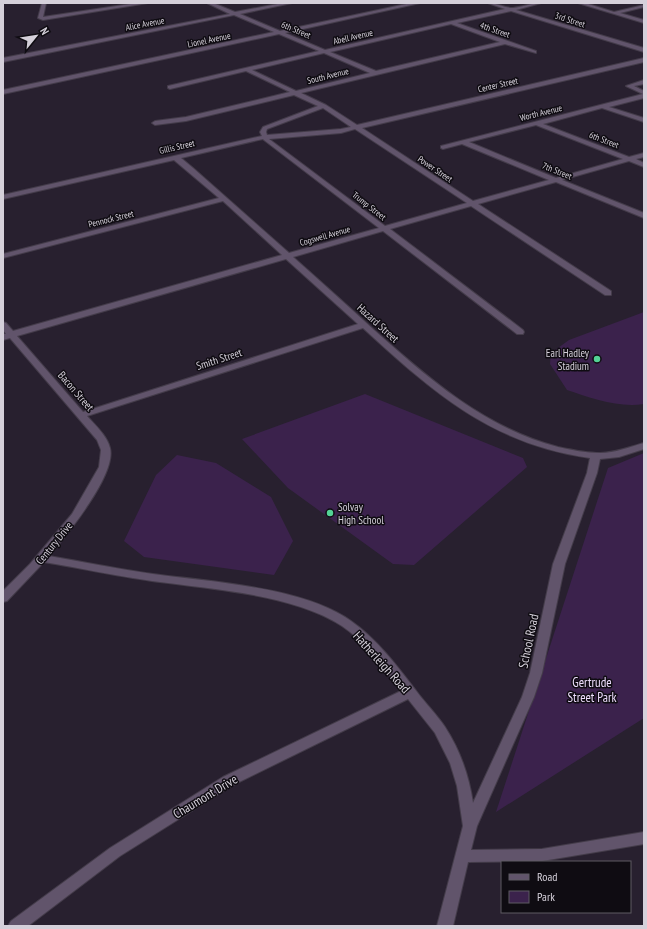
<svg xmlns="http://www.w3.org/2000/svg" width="647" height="929" font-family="'PT Sans Narrow',sans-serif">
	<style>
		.green { fill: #3b224c }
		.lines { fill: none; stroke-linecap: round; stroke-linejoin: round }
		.minor-casing { stroke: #443c4a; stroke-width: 2 }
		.minor { fill: #61546b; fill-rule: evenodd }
		.poi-dot { fill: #53d396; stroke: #0f0c12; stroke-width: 1.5 }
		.labels { text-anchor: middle; stroke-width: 3; stroke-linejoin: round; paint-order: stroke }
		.far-street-label { font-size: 9px; fill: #d5d0da; stroke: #0f0c12 }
		.street-label { font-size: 11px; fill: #d5d0da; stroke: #0f0c12 }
		.poi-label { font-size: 11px; fill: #d5d0da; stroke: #0f0c12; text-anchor: end }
		.near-street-label { font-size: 13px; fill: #d5d0da; stroke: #0f0c12 }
		.near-park-label { font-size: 13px; fill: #eddcfc; stroke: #0f0c12 }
	</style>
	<rect width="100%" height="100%" fill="#28202f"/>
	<path class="green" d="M644,312v92c-26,4 -53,-6 -77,-14l-17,-26 1,-11 18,-13z
		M365,394l158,64 4,9 -113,98 -21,-1 -105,-76 -46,-49z
		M644,453v265l-148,94 112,-344z
		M177,455l39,8 55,34 22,44 -19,34 -130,-18 -20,-16 32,-66z"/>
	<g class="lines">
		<defs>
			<path id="minor" d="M42,3h4l-3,14 94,-14h11l-105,17 -5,-2z
				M207,3h6l22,9 48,-9h9l-52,11 40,17 131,-28h9l-135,30 40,17 180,-41 -17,-6c8,0 17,5 25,5 10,-1 18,-5 28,-5l-25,7 128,38v4l-133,-41 -54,12 79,28v2l-31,-9 -204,49 25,12 31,20 287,-67v4l-282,66 111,73 76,-21 -87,-36 -19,5 -2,-1v-2l202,-52 -17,-8 18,-6v4l-10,2 10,5v7l-35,9 35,11v4l-42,-14 -59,16 86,33 15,-4v4l-8,2 8,4v4l-15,-6 -67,19 82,33v5l-88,-36 -78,22 133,87v4h-6l-134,-89 -81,23 133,101 1,2 -1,2h-6l-134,-103 -90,26c27,24 54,48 81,73 55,49 111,98 184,117 14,3 28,6 42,6 15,0 29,-6 44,-10v6l-25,8 -19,2 -3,14 -32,91 -23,109 -8,24 -57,129 -6,24 71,-1 102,-17v12l-102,17 -74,1 -15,64h-16l26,-100 -6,-40 -7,-23 -15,-30 -27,-34 -175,86 -113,71 -92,70h-20l3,-5 99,-73 113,-71 178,-86c-17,-23 -35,-49 -59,-65 -49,-32 -132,-37 -190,-45 -36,-5 -72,-13 -108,-19l-37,39 -4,1v-11l27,-27 42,-50 27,-47 2,-17 -4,-10 -87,-102 -7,2v-6h3l-3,-4v-8l3,1 7,8 269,-76 -59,-54 -220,57v-4l216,-56 -45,-38 -171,39v-4l259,-59 -2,-4 3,-5 55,-21 -24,-11 -108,26 -31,4 -3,-2 3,-2 31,-4 104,-25 -44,-21 -76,18 -2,-1v-2l151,-35 -40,-17 -276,60v-4l271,-58 -40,-17 -231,47v-4l227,-44zM451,24l49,18 -124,29 -46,-19zM324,53l46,20 -74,18 -44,-21zM323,108l28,19 -10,2 -74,6 -1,-3 1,-3zM536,125l87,34 -67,19 -87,-36zM355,129l112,74 -82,23 -116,-87 72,-6zM263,139l1,1 115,88 -90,25 -96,-85 -12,-10zM286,259l72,65 -275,88 -66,-76zM363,328c70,64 128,116 227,130l-3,15 -34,91 -23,109 -8,24 -49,106c-4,-27 -13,-53 -28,-76 -8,-12 -19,-23 -28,-35 -19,-25 -40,-53 -66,-71 -48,-34 -139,-39 -198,-47 -34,-5 -69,-12 -104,-18 17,-20 68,-82 61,-108 -3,-12 -14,-22 -23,-32z
				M578,3h7l29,9 30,-7v2l-24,6 24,7v3z"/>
		</defs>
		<use href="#minor" class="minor-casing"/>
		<use href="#minor" class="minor"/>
	</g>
	<g class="poi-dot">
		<circle cx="597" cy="359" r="4"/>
		<circle cx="330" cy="513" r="4"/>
	</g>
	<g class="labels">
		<g class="far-street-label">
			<text transform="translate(570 20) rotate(18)" y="3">3rd Street</text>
			<text transform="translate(145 24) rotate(-11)" y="3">Alice Avenue</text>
			<text transform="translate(296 30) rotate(23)" y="3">6th Street</text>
			<text transform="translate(495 30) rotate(19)" y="3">4th Street</text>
			<text transform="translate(353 37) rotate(-13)" y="3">Abell Avenue</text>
			<text transform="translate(209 40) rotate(-12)" y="3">Lionel Avenue</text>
			<text transform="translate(328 76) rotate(-14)" y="3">South Avenue</text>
			<text transform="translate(498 85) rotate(-13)" y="3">Center Street</text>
			<text transform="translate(541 113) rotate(-14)" y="3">Worth Avenue</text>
			<text transform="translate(604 140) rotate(21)" y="3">6th Street</text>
			<text transform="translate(177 147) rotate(-13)" y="3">Gillis Street</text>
			<text transform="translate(435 169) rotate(34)" y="3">Power Street</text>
			<text transform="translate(557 171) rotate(22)" y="3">7th Street</text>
			<text transform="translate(369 206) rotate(38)" y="3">Trump Street</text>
			<text transform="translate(111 219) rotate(-14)" y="3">Pennock Street</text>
			<text transform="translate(325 236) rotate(-16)" y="3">Cogswell Avenue</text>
		</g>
		<g class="street-label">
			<text transform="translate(378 323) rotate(42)" y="4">Hazard Street</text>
			<text transform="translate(219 359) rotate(-18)" y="4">Smith Street</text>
			<text transform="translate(76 391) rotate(49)" y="4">Bacon Street</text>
			<text transform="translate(54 543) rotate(-51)" y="4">Century Drive</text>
		</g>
		<g class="poi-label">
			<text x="589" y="357">Earl Hadley<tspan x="589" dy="13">Stadium</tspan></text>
			<text x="338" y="511" text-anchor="start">Solvay<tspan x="338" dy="13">High School</tspan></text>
		</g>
		<g class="near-street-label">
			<text transform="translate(528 641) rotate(-78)" y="5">School Road</text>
			<text transform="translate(382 662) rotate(48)" y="5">Hatherleigh Road</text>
			<text transform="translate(205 796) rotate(-31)" y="5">Chaumont Drive</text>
		</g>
		<g class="near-park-label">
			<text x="592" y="687">Gertrude<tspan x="592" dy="15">Street Park</tspan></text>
		</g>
	</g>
	<rect width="647" height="929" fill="none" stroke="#d5d0da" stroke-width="8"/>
	<rect x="501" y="861" width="130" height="52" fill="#0f0c12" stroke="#5e5a62"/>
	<rect x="509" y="874" width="20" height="6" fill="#61546b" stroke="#5e5a62"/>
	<text x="537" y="881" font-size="12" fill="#d5d0da">Road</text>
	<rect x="509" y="891" width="20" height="12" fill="#3b224c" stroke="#5e5a62"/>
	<text x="537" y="901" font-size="12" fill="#d5d0da">Park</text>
	<g transform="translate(36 36) rotate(60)" stroke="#0f0c12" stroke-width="3" paint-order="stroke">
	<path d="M0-3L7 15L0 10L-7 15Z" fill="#d5d0da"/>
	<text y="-6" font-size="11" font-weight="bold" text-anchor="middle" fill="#d5d0da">N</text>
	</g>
</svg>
